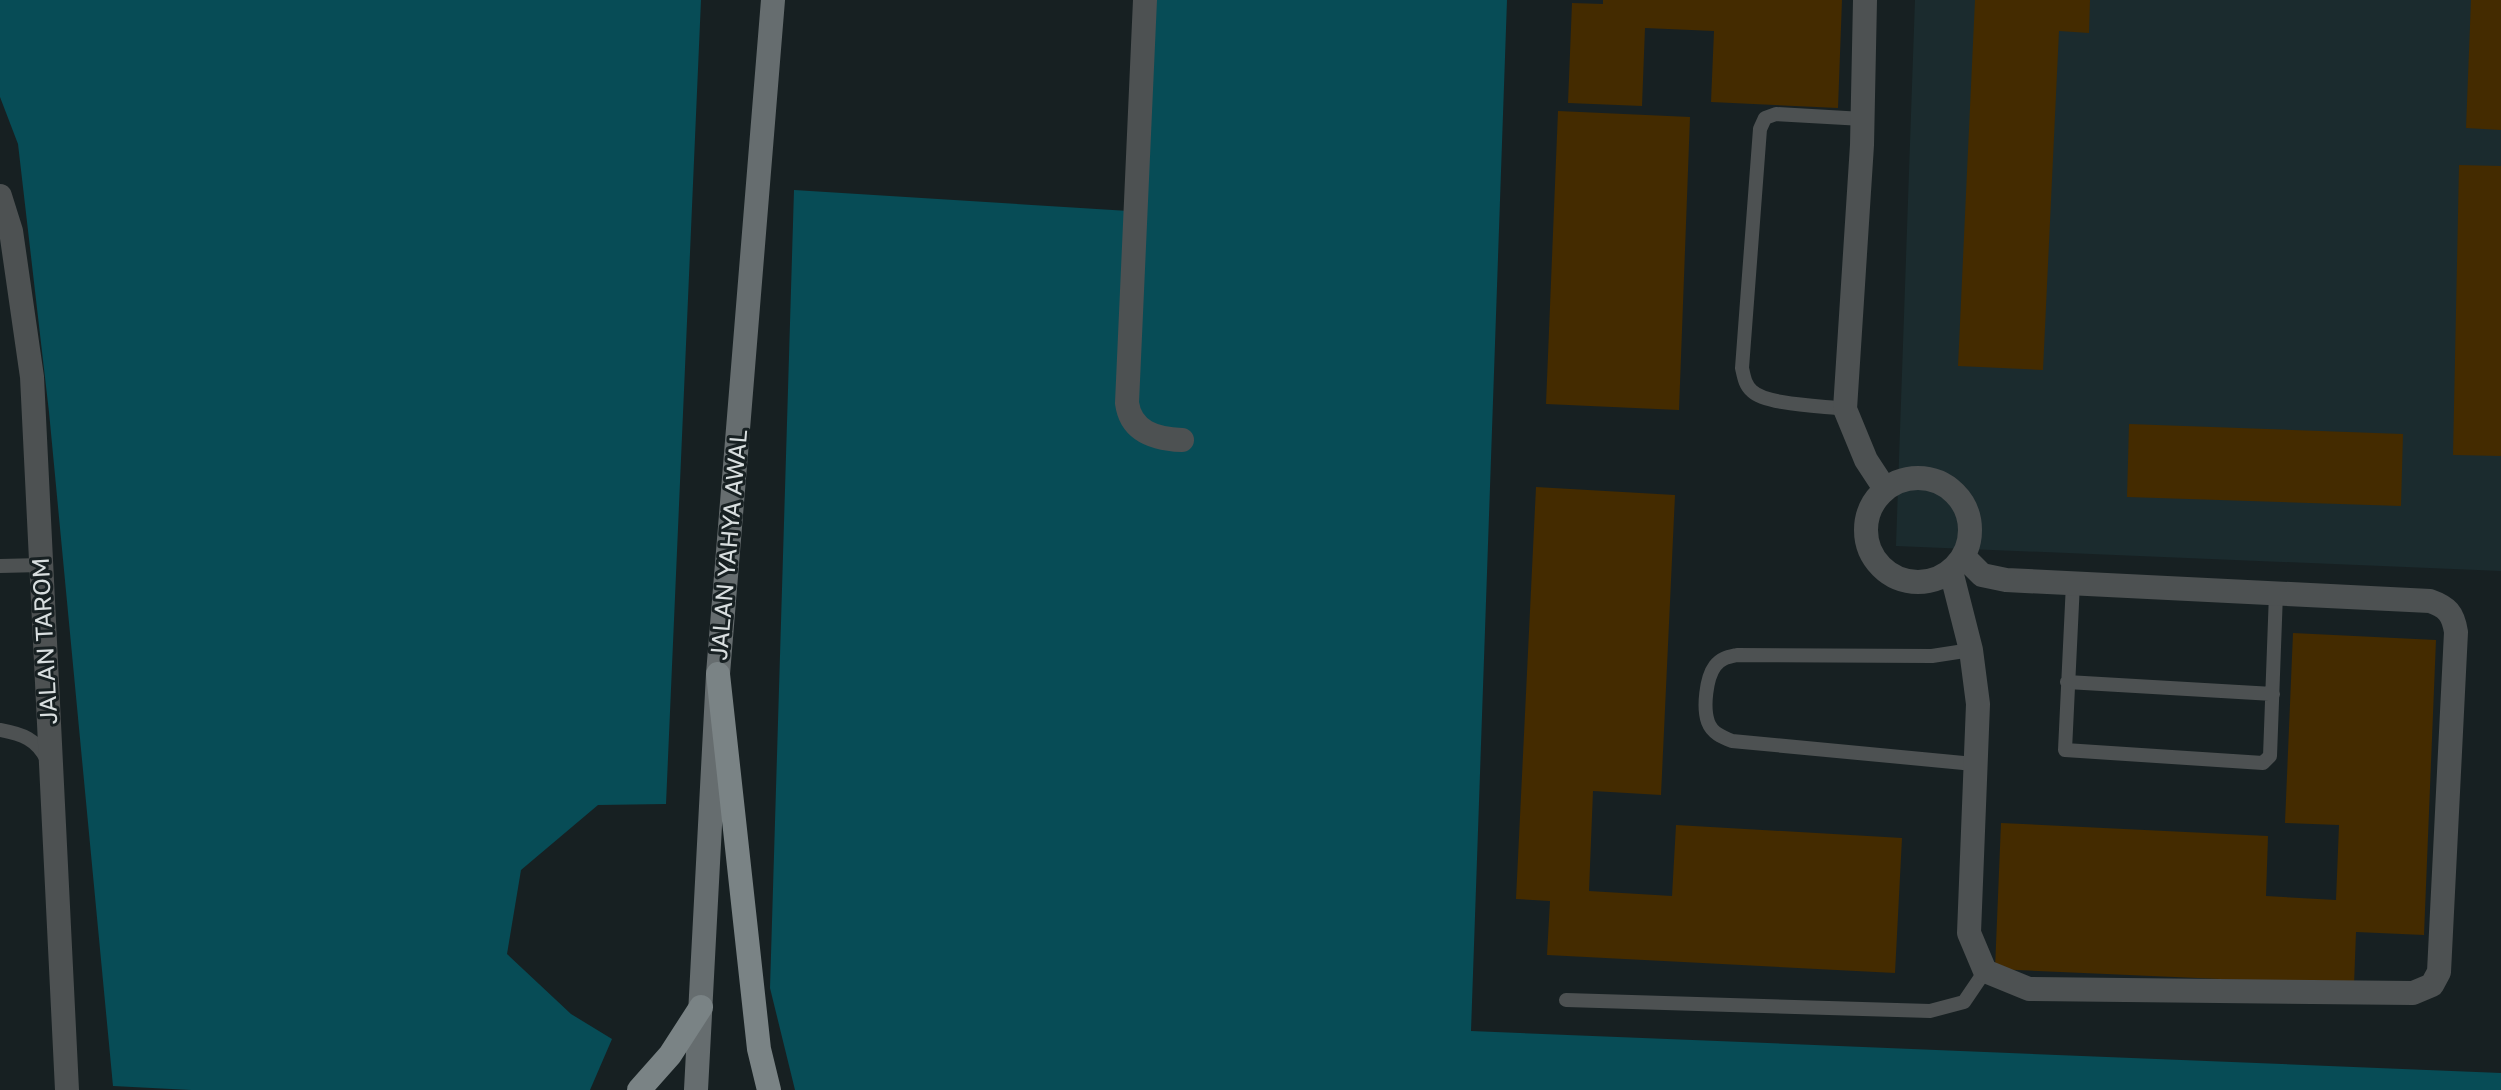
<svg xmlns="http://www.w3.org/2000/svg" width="2501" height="1090" font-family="'Golos Text',sans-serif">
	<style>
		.built { fill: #1b2b2e }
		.green { fill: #074c56 }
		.building { fill: #442b00 }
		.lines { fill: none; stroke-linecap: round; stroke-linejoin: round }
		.lane { stroke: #4d5152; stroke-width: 14 }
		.street { stroke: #4d5152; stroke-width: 24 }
		.secondary { stroke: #666d6f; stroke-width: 24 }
		.primary { stroke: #7a8385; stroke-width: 24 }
		.labels { text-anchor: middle; stroke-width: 6; stroke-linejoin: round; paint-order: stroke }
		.street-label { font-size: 24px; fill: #d8dedf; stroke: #172022 }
	</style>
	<rect width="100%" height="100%" fill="#172022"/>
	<path class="built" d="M1915,0h586v571l-605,-25z"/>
	<path class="green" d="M0,0h701l-35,804 -68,1 -77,65 -14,84 64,60 41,25 -22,51h-399l-78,-4 -64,-674 -31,-268 -18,-47z
		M1133,0h374l-36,1031 1030,42v17h-1706l-25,-102 24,-798 351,22z"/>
	<path class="building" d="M1603,0h239l-4,108 -127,-6 3,-71 -69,-3 -3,78 -74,-3 4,-100 31,1z
		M1975,0h115l-1,33 -30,-2 -16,339 -85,-4z
		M2471,0h30v130l-35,-2z
		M1558,111l132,6 -11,293 -133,-6z
		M2459,165l42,1v290l-48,-1z
		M2129,424l274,10 -2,72 -274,-9z
		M1536,487l139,8 -14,300 -68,-4 -4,100 83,5 4,-71 226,13 -7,135 -348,-18 3,-54 -34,-2z
		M2293,633l143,7 -12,295 -68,-3 -2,53 -359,-16 6,-146 267,13 -2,60 70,4 3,-75 -54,-2z"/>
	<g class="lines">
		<path class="lane" d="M1845,409c-21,-3 -79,-4 -93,-18 -7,-6 -8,-14 -10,-23l18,-239 5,-11 11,-4 87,5
			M0,566l41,-1
			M2073,583l-8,167 198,13 7,-7 6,-163
			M1971,650l-39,6 -195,-1c-9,2 -16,3 -22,11 -9,12 -12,42 -7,56 4,11 14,15 24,19l242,23
			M2067,682l206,12
			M0,730c22,4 37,9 47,30
			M1566,1000l364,11 34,-9 21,-31"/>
		<path class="street" d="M1145,0l-18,403c4,29 29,36 55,37
			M1865,0l-3,145 -17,264 21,51 19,29
			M0,196l11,35 21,146 35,713
			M1866 530a52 52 0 1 1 104 0a52 52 0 1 1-104 0Z
			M1951,571l20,79 7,54 -9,229 16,38 44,18 384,4 19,-8 7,-13 17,-340c-3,-19 -9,-25 -26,-31l-424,-21 -24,-5 -19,-19"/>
		<path class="secondary" d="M696,1090l22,-416 55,-674"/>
		<path class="primary" d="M718,674l41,375 10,41
			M639,1090l31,-35 31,-48"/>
	</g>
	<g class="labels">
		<g class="street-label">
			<text transform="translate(729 545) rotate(-85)" y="8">JALAN YAHYA AWAL</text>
			<text transform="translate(45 641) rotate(-93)" y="8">JALAN TAROM</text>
		</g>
	</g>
</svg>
